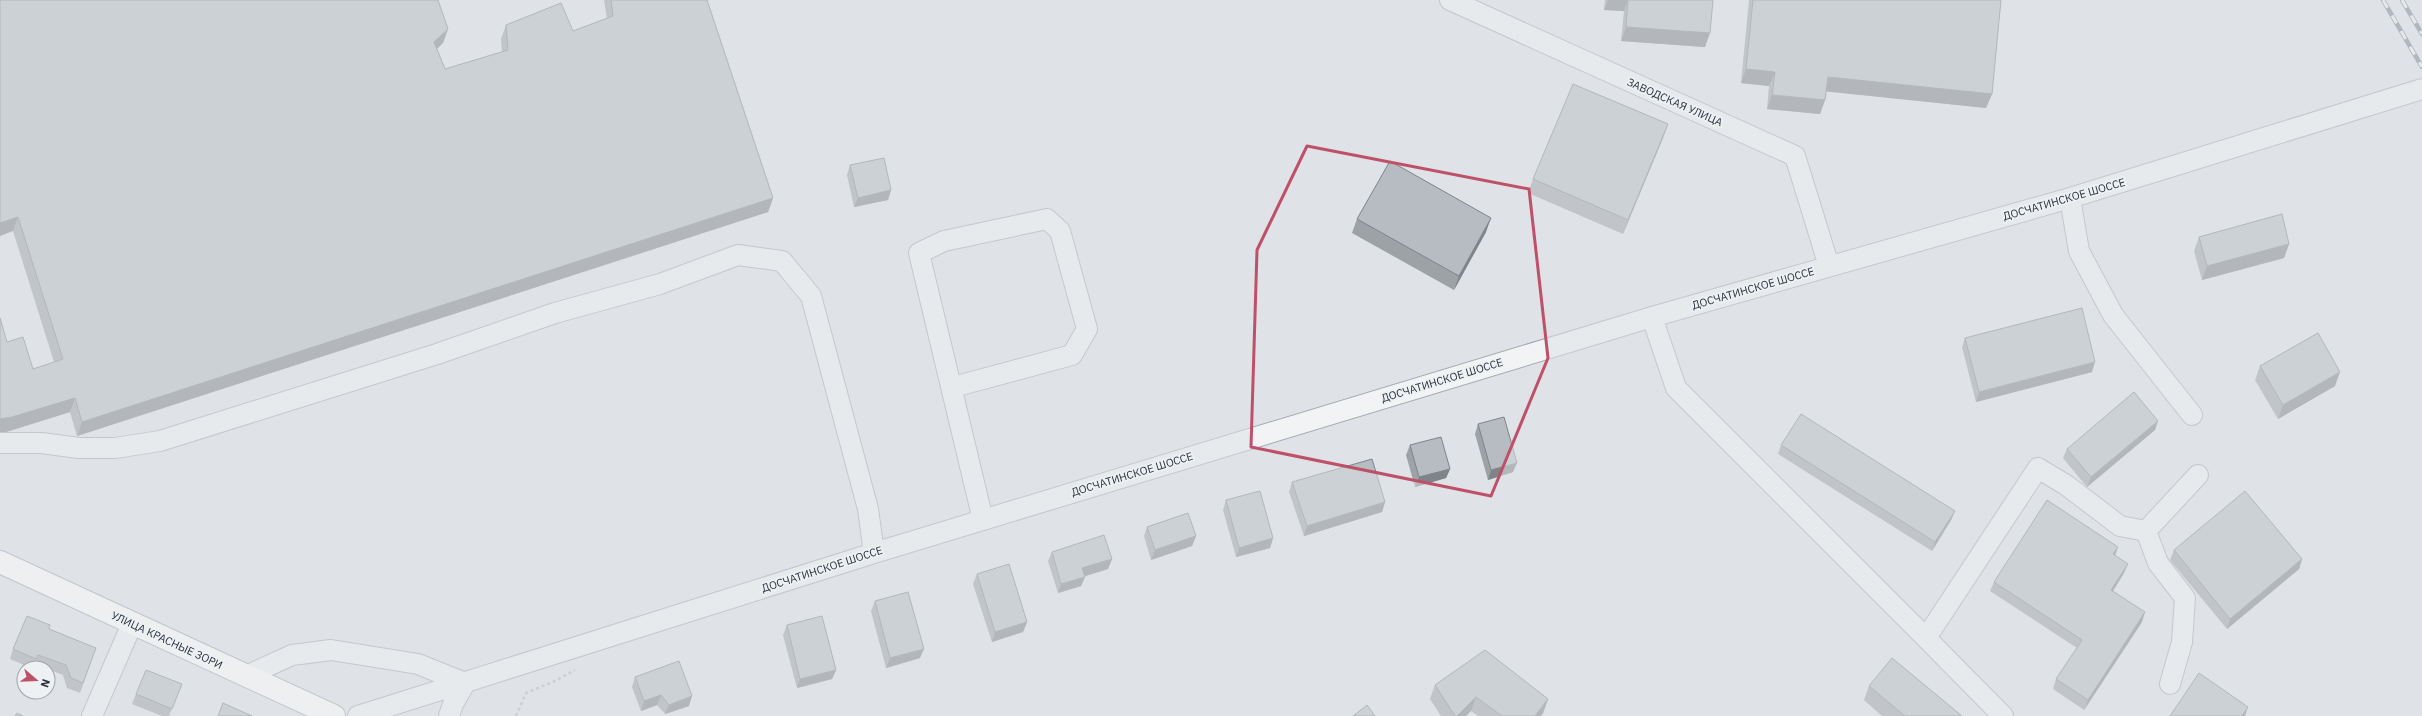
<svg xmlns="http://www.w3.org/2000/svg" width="2422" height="716" font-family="'IBM Plex Sans',sans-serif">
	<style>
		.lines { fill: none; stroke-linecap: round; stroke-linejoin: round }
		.minor-casing { stroke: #a5a9b0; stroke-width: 22 }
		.major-casing { stroke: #9fa7b1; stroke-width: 24 }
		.path { stroke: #b5b9be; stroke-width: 2.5; stroke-dasharray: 3 3; stroke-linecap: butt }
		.minor { stroke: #f1f3f5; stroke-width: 20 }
		.major { stroke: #fff; stroke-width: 22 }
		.rail-casing { stroke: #7a838e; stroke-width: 4.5 }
		.rail { stroke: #eef1f4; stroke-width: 3; stroke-dasharray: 9; stroke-linecap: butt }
		.wall { fill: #9da2a7 }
		.shaded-wall { fill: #7f8488 }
		.building { fill: #b6bcc2; stroke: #7f8488 }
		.marked { fill: none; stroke: #bf5069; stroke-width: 3; stroke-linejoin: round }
		.labels { text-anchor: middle; stroke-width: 3.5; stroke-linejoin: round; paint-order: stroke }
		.street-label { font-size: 11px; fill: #29313c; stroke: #eef1f4 }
	</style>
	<rect width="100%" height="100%" fill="#dfe2e6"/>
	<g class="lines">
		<defs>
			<path id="minor" d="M1450,0l345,156 34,110
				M2070,198l9,53 34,64 79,100
				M1652,317l24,71 250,250 112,-170 28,17 54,41 26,5 52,-56
				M953,387l119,-32 15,-26 -27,-98 -13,-12 -103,22 -25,12 64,267
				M0,443h41l38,5h36l45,-7 277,-87 118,-41 105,-29 78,-29 44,6 29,35 57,213 6,44
				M2146,531l12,32 27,35 -3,44 -12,42
				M1926,638l77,78
				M246,676l46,-21 39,-5 87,14 47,19 -12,21 -4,12
				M92,716l40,-92
				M358,716l516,-163 778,-236 418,-119 352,-109"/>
			<path id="major" d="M0,562l334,154"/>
		</defs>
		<use href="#minor" class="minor-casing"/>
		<use href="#major" class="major-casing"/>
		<path class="path" d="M516,716l10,-23 29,-12 20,-11"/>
		<use href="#minor" class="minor"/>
		<use href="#major" class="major"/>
		<defs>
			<path id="rail" d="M2383,0l39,67
				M2402,0l20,34"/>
		</defs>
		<use href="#rail" class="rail-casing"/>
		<use href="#rail" class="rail"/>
	</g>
	<path class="wall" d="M0,0l448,29 -5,14 -6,6 8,20 57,-17 -1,-13 5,-14 67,6 34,-12 -3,-19h103l66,198 -5,14 -691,224 -7,-24 -64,20 1,-90 26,27 21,-7 -41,-131z
		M1605,0h108l-8,47 -84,-6 3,-30 -20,-1z
		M1749,0h252l-9,94 -6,14 -160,-17 -1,9 -5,14 -53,-5 2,-23 -28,-3z
		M1663,138l-40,96 -95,-41 5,-14z
		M850,165l41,25 -3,10 -34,7 -7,-32z
		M1357,219l129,13 -32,58 -102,-57z
		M2199,237l90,7 -5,14 -82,22 -8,-29z
		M1965,338l127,34 -116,30 -14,-55z
		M2260,366l75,20 -57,33 -23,-39z
		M1478,424l35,48 -25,8 -13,-46z
		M2155,430l-68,57 -24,-29 4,-9z
		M1410,445l40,24 -4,9 -31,9 -9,-32z
		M1781,445l174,66 -4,9 -19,31 -154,-97z
		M1292,482l93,20 -3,10 -78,24 -15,-44z
		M1226,500l47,38 -3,10 -34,9 -13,-47z
		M1147,527l49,9 -4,10 -41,14 -7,-24z
		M2174,550l128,9 -3,10 -72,60 -57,-69z
		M1052,552l60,7 -4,10 -23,7 -4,10 -23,7 -10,-32z
		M2115,555l9,18 -11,18 29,31 -58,88 -31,-21 3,-10 21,-31 -87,-57 4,-9z
		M977,574l50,48 -4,10 -31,10 -19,-58z
		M875,601l45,57 -34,10 -15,-57z
		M787,625l49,45 -4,9 -35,9 -14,-53z
		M49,629l47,19 -16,45 -13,-5 -4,-13 -15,-6v-1h-4l-9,-4 -2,4h-2l-21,-9 3,-10z
		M635,677l54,29 -24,8 -8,-9 -16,6 -9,-24z
		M1435,685l113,14 -5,14 -2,3h-63l-7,-5 -5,5h-25l-11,-17z
		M1869,686l93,30h-80l-18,-16z
		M136,694h42l-9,22h-7l-30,-12z"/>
	<path class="shaded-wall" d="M1608,0h20l-4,11 -20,-1z
		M1626,27l84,6 -5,14 -84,-6z
		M448,29l-5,14 -14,13 5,-14z
		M1746,69l29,3 -6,14 -28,-3z
		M1828,77l164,17 -6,14 -164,-17z
		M1772,95l53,5 -5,14 -53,-5z
		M1668,124l-5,14 -40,96 5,-14z
		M891,190l-3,10 -34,7 4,-9z
		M773,198l-5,14 -691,224 5,-14z
		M18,217l-5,14 -13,5v-13z
		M1491,218l-5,14 -32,58 5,-14z
		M2289,244l-5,14 -82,22 5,-14z
		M2095,362l-3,10 -116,30 3,-10z
		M2340,372l-5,14 -57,33 5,-14z
		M75,398l-5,14 -64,20h-6v-13z
		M2158,421l-3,9 -68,57 4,-10z
		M1517,463l-4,9 -25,8 3,-10z
		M1450,469l-4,9 -31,9 4,-10z
		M1385,502l-3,10 -78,24 3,-10z
		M1955,511l-4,9 -19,31 3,-9z
		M1196,536l-4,10 -41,14 4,-10z
		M1273,538l-3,10 -34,9 3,-9z
		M2118,547l-3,9 -2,-2z
		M1112,559l-4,10 -29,9 3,-10z
		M2302,559l-3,10 -72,60 3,-10z
		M2128,564l-4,9 -16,26 3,-9z
		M1085,577l-4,9 -23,7 3,-9z
		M2145,612l-3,10 -58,88 4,-10z
		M1027,622l-4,10 -31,10 3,-10z
		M924,649l-4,9 -34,10 4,-10z
		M836,670l-4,9 -35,9 3,-9z
		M661,695l-4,10 -16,6 3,-10z
		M692,696l-3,10 -24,8 4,-9z
		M1476,697l-5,14 -5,5h-9z
		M1548,699l-5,14 -2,3h-6z
		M2248,707l-3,9h-3z"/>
	<path class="building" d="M0,0h438l10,29 -14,13 11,27 63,-19 -2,-25 55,-22 12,28 40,-15 -2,-16h96l66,198 -691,224 -7,-24 -63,19 -12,2v-101l7,24 16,-5 10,32 30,-10 -45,-142 -18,6z
		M1628,0h85l-3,33 -84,-6z
		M1753,0h248l-9,94 -164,-17 -3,23 -53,-5 3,-23 -29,-3z
		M1573,84l95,40 -40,96 -95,-41z
		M884,158l7,32 -33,8 -8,-33z
		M1390,161l101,57 -32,58 -102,-57z
		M2282,214l7,30 -82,22 -8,-29z
		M2082,308l13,54 -116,30 -14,-54z
		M2318,333l22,39 -57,33 -23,-39z
		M2134,392l24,29 -67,56 -24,-28z
		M1801,414l154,97 -20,31 -154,-97z
		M1504,417l13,46 -26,7 -13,-46z
		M1441,437l9,32 -31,8 -9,-32z
		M1372,459l13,43 -78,24 -15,-44z
		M1260,491l13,47 -34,10 -13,-48z
		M2245,491l57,68 -72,60 -56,-69z
		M2047,500l71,47 -5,7 15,10 -17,26 34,22 -57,88 -32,-21 26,-39 -88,-58z
		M1188,513l8,23 -41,14 -8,-23z
		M1104,535l8,24 -30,9 3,9 -24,7 -9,-32z
		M1009,564l18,58 -32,10 -18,-58z
		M908,592l16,57 -34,9 -15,-57z
		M27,616l23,9 -1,4 47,19 -13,35 -12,-5 -5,-13 -28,-10 -2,4 -23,-10z
		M822,616l14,54 -36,9 -13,-54z
		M1485,650l63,49 -13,17h-33l-26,-19 -19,19h-2l-20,-31z
		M1892,658l70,58h-57l-36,-30z
		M679,661l13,35 -23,9 -8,-10 -17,6 -9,-24z
		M146,670l36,14 -10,25 -36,-15z
		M2199,673l49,34 -6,9h-72z
		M223,703l29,13h-34z
		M1367,705l8,11h-22z
		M17,713l6,3h-8z"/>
	<path d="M0 0H2422V716H0ZM1307,146l222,43 19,169 -57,138 -240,-49 6,-197z" fill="#dfe2e6" fill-opacity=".55" fill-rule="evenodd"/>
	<path class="marked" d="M1307,146l222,43 19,169 -57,138 -240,-49 6,-197z"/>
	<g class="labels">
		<g class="street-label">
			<text transform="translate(1675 102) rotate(24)" y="4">ЗАВОДСКАЯ УЛИЦА</text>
			<text transform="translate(2064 199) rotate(-16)" y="4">ДОСЧАТИНСКОЕ ШОССЕ</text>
			<text transform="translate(1753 288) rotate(-16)" y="4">ДОСЧАТИНСКОЕ ШОССЕ</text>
			<text transform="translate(1442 380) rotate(-17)" y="4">ДОСЧАТИНСКОЕ ШОССЕ</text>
			<text transform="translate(1132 474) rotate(-17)" y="4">ДОСЧАТИНСКОЕ ШОССЕ</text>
			<text transform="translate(822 569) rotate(-18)" y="4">ДОСЧАТИНСКОЕ ШОССЕ</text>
			<text transform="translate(167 640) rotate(25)" y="4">УЛИЦА КРАСНЫЕ ЗОРИ</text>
		</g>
	</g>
	<g transform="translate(36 680) rotate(109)"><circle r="19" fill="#eef1f4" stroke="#9fa4aa"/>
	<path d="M0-3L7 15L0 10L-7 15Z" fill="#bf5069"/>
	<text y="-6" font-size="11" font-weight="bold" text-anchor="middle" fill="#29313c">N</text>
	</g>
</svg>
